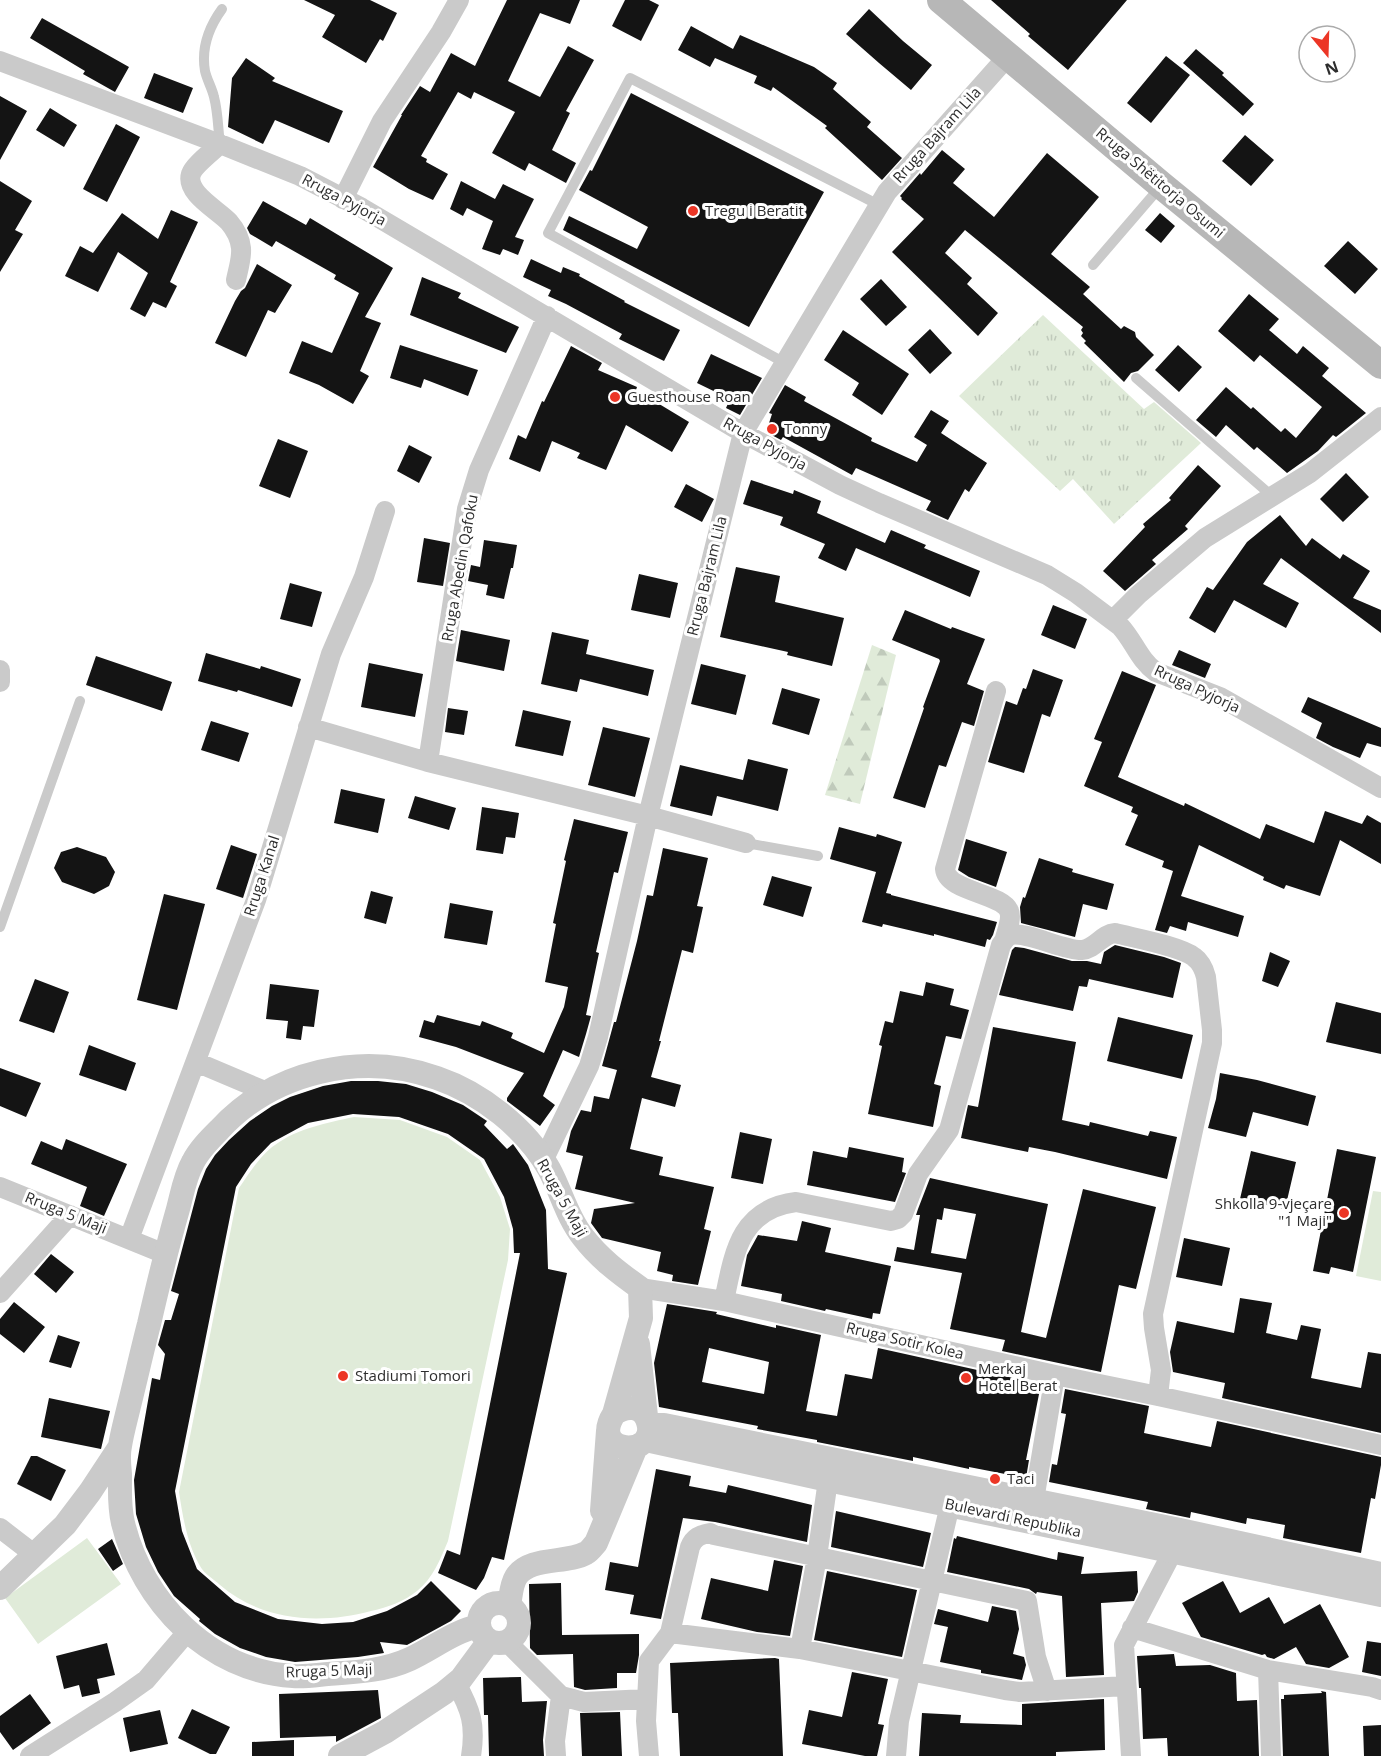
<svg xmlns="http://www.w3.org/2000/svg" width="1381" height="1756" font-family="'Open Sans',sans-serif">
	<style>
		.grass { fill: url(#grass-tufts) }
		.forest { fill: url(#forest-firs) }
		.park { fill: #e0ebd9 }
		.building { fill: #141414; fill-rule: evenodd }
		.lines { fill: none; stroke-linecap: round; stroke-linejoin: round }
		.service { stroke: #cacaca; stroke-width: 10 }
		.minor { stroke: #cacaca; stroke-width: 20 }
		.tertiary { stroke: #cacaca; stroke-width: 24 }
		.secondary { stroke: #b7b7b7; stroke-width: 28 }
		.poi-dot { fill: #ec3626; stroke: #fff; stroke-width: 2 }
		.labels { text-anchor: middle; stroke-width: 6; stroke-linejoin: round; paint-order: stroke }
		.street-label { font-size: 15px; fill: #2d2d2d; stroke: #fff }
		.poi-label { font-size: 15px; fill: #2d2d2d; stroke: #fff; text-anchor: start }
	</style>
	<defs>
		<pattern id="grass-tufts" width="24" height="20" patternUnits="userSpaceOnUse" patternTransform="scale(1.5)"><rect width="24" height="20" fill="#e0ebd9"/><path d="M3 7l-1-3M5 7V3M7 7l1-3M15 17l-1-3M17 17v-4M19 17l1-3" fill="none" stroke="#c0cabb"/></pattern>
		<pattern id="forest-firs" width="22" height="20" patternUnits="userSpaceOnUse" patternTransform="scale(1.5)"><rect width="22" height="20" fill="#e0ebd9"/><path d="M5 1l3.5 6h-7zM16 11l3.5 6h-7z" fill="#c0cabb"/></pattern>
	</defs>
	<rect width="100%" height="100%" fill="#fff"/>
	<path class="grass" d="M1043,315l101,94 10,-7 47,41 -87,81 -41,-45 -13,12 -101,-95z"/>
	<path class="forest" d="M872,645l24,10 -36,149 -35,-9z"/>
	<path class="park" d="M354,1117l46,3 47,17 33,23 20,37 10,32 -2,31 -60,281c-8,19 -15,37 -31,50 -12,10 -31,17 -46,20 -52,14 -109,10 -151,-26 -6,-6 -16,-11 -20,-19 -13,-23 -17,-48 -21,-74l60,-304c10,-14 21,-33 36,-43 23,-17 52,-22 79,-28z
		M1373,1191l8,1v89l-25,-5z
		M87,1538l34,46 -83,60 -33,-46z"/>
	<path class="building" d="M304,0h66l27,13 -14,28 -3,-2 -14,24 -44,-26 13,-22z
		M507,0h73l-10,24 -30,-11 -32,68 32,16 28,-51 26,14 -28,51 4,2 -18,37 24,13 -10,20 -37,-20 -4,8 -33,-18 23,-41 -41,-20 -3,7 -13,-7 -37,64 6,3 -1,3 22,12 -15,26 -24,-11 -36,-22 29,-52h-1l19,-29 10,6 21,-39 24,13z
		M625,0h24l10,5 -18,36 -29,-15z
		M991,0h136l-59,70 -40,-34 2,-2z
		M869,9l34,32 29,24 -21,25 -32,-27 -33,-29z
		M42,18l87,49 -14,25 -32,-18 2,-3 -55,-33z
		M691,26l42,23 7,-14 74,32 23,16 -4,6 38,33 -4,5 35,31 -20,22 -57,-52 2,-2 -54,-39 -2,4 -17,-8 3,-7 -42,-18 -5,9 -32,-17z
		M1196,49l28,24 -2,2 32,29 -11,12 -60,-53z
		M1166,56l24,19 -39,48 -24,-20z
		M246,58l29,20 -3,3 71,30 -14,32 -54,-23 -12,24 -35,-17 4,-49z
		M154,73l39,15 -10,25 -39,-15z
		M631,93l193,99 -75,135 -186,-97 6,-14 68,33 11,-22 -69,-37 11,-20 2,1z
		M0,96l27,15 -27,49z
		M50,108l27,17 -13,22 -28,-17z
		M116,124l24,13 -33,65 -24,-13z
		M1245,135l29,25 -23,26 -29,-25z
		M942,150l23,19 -12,14 41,34 53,-64 52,44 -48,57 39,33 -7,7 38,35 3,-3 11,6 1,5 18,18 -16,16 -7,2 -7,9 -40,-39 2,-2 -5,-5 2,-3 -2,-3 2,-3 -118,-97 -20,23 27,25 -5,6 31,29 -20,23 -86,-84 32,-33 -23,-20 1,-1 -2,-2 20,-23 1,2z
		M0,181l32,20 -17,29 8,4 -23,38z
		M461,181l34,18 8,-15 31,15 -19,38 9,3 -6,15 -15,-6 -3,6 -18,-6 11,-28 -26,-13 -4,8 -13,-7z
		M263,201l43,24 4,-7 83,50 -28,49 16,6 -21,48 9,5 -16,28 -34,-19 -30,-12 13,-32 30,12 27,-60 -25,-14 2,-4 -60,-34 -4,6 -22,-13 -3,-6z
		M171,210l27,12 -28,60 7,4 -11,22 -13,-6 -8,15 -15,-8 18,-36 -30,-21 -20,40 -33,-16 15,-30 13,7 29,-40 36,26z
		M1160,213l15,13 -14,17 -16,-13z
		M1348,241l30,28 -23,25 -31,-28z
		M531,259l30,14 2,-6 17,7 -1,2 46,25 -1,1 56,28 -16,31 -45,-22 3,-5 -56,-30 -18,-8 3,-6 -28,-13z
		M257,264l35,21 -17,28 -7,-3 -22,47 -31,-14 20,-42 6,-10 4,-3z
		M422,277l39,16 -3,5 61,29 -13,26 -96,-38z
		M881,279l26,28 -21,19 -26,-27z
		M1249,294l30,25 -10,11 28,24 6,-8 26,22 -7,8 44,37 -30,24 -3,-2 -15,16 -31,22 -30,-26 -3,3 -28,-25 -10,12 -20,-17 30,-33 25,22 2,-2 28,25 4,-4 11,10 26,-31 -62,-52 -6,7 -36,-31z
		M930,329l22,24 -22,21 -22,-24z
		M843,330l66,44 -27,41 -30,-20 7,-12 -35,-23z
		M400,345l78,25 -10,26 -44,-17 -3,9 -31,-10z
		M1178,345l24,22 -23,25 -24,-22z
		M571,346l31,17 -4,7 39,17 -1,3 53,32 -17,30 -46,-27 -20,45 -29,-12 3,-5 -28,-12 -12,31 -31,-13 9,-24 8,4 16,-38 2,1z
		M711,354l51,24 -22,37 -14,-7 4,-9 -33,-16z
		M785,385l21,12 -2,4 68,37 -1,3 46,21 10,-17 -13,-8 17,-27 18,11 -8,12 46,30 -18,29 -4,-3 -17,31 -22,-10 5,-9 -75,-33 -4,7 -69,-38 -2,3 -15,-8 6,-18 -3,-1z
		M278,439l30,12 -18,47 -31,-12z
		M409,445l23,12 -13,26 -22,-12z
		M1198,465l23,21 -36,40 3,3 -36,31 4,4 -31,27 -22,-20 42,-44 -2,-3 28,-24 -2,-2z
		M1346,473l23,24 -26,25 -23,-23z
		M751,480l42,14 1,-4 27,11 -4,12 68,30 6,-13 35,15 -2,3 56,23 -10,26 -114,-49 -10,23 -28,-13 7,-14 -45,-19 3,-8 -40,-13z
		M686,484l28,15 -12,23 -28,-15z
		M1280,515l26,31 6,-8 28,21 3,-5 27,17 -17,27 28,12v23l-100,-75 -18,26 36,19 -13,25 -52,-28 -19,33 -26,-15 18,-31 6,3 34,-48z
		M424,538l26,5 -7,43 -26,-4z
		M484,540l33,5 -4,23h-2l-7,31 -18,-4 2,-10 -20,-4 3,-16 9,2z
		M736,567l44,9 -5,26 69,16 -12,48 -45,-11 1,-3 -68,-15z
		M639,574l39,9 -8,35 -39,-8z
		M290,583l32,9 -10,35 -32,-8z
		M1053,605l34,14 -12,30 -34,-14z
		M905,610l46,19 1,-2 33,12 -18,45 17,7 -10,35 -12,-4 -16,45 -7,-2 -14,43 -32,-10 31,-90 -1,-1 17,-46 -1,-2 -47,-19z
		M461,630l49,10 -6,31 -48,-10z
		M552,632l37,8 -3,14 68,16 -6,26 -68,-17 -3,13 -36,-8z
		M1179,650l32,14 -6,14 -33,-13z
		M206,653l54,16 1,-3 40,13 -9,28 -54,-17 -1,2 -39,-11z
		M96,656l76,26 -10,29 -76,-26z
		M369,663l54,11 -8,43 -54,-10z
		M701,664l45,11 -10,40 -45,-11z
		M1033,669l30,11 -13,37 -8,-3 -18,59 -36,-11 18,-61 11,4 6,-17 3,1z
		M1122,671l34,14 -38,92 66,29 1,-3 75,36 6,-15 48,19 11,-32 37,13 5,-9 14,8v41l-41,-24 -20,56 -34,-11 -2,4 -21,-9 1,-3 -65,-32 -18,51 63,20 -6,21 -50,-15 -2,9 -16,-5 -3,7 -12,-3 18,-59 -11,-4 2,-6 -39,-16 13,-30 -7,-3 2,-5 -49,-21 18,-44 -8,-3z
		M782,688l38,11 -11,36 -37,-11z
		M1308,697l73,31v19l-14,-4 -7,15 -27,-11 -17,-9 6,-15 -21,-11z
		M448,708l20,3 -4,24 -19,-3z
		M523,710l48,11 -8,35 -48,-10z
		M211,721l38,12 -10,29 -38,-12z
		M603,727l47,11 -15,59 -47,-12z
		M748,759l40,10 -10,42 -61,-15 -5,20 -42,-10 10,-41 63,15z
		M341,789l44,10 -7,34 -44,-10z
		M415,796l41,12 -7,22 -41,-12z
		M482,807l37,6 -4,25 -9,-1 -3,17 -27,-4z
		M574,819l54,13 -10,41 -4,-1 -18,80 3,1 -13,62 5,1 -5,18 -7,23 -16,-7 -20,46 12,9 -15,21 -33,-25v-3l17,-25 -68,-26 -37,-10 5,-17 10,3 3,-8 43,11 2,-5 31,12 -2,5 33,15 20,-46 4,-20 -23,-5 11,-58 -3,-1 13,-62 -2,-1z
		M839,827l37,10 1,-3 25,8 -16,51 5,1v1l106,27 -4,13 -3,5 -3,-1 -2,8 -51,-13v2l-51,-12 -1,3 -20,-5 14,-50 -46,-13z
		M966,839l41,13 -11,35 -27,-10 -11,-7z
		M231,845l26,9 -14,44 -27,-9z
		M77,847l29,10 9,15 -6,14 -15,8 -32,-12 -8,-14 7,-16z
		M663,848l45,10 -11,48 6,1 -10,46 -11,-3 -23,91h2l-10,36 30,8 -6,22 -33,-9 -12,51 33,8 -4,18 55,12 -10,42 7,2 -13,54 -26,-4 1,-6 -16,-4 4,-19 -59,-14 -11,-15 3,-14 41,-6 -60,-14 8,-33 -17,-4 5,-21 10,-21 10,2 3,-16 15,3 8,-29 -15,-4 12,-44h2l21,-81 10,-46 6,1z
		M1039,858l34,11 -1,3 42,12 -7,26 -24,-6 -8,33 -54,-14 -1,-16 3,-10 2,1z
		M772,876l40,11 -9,30 -40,-12z
		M371,891l22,6 -7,27 -22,-6z
		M164,894l41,10 -28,106 -40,-10z
		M450,903l43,8 -6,34 -43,-7z
		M1115,945l49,12 17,6 -8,35 -84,-19 -2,8 -8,-1 -6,25 -74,-16 13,-45 3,-3 9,1 48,13h15l14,3 3,-12z
		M1270,952l20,9 -12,26 -16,-6z
		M35,979l34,13 -15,41 -35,-12z
		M926,982l28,7 -4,16 19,5 -8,29 -15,-3 -12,48 7,2 -8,41 -65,-13 14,-68 -3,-1 6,-24 8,2 7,-32 23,5z
		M270,984l49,6 -5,37 -11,-1 -2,14 -15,-2 2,-17 -22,-2z
		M1336,1002l45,11v41l-55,-12z
		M1118,1017l75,18 -11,44 -75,-18z
		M993,1027l83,15 -14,78 27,6 1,-4 58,14 2,-5 27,6 -10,42 -112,-27 -26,-5 -1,5 -67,-14 7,-33 10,2z
		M89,1045l47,18 -10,28 -47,-16z
		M0,1068l41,15 -15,34 -26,-11z
		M1220,1073l37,7 59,16 -8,30 -55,-14 -7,25 -38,-9 8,-29z
		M351,1081h27l28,3 26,8 31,13 24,16 -3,4 23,24 6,-5 15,21 18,45 2,59 19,4 -63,287 -12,-3 -8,21 -8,12 -38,-17 9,-23 13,5 60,-302h-6l-1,-24 -9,-32 -20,-38 -36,-25 -49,-17 -46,-3 -45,9 -37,20 -20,21 -15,23 -61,304 7,40 15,38 38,33 43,17 44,5 31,-2 34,-11 30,-16 14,-14 30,30 -10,10 -44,24 -27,-3 4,11 -26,4 -63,5 -29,-5 -26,-9 -25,-14 -16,-13 1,-2 -26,-23 -16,-24 -12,-25 -10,-33 -2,-34 18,-102 8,2 5,-26 -7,-9 7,-25h6l8,-26 -8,-3 27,-102 8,-20 9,-14 14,-15 21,-19 22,-15 18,-9 33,-11z
		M740,1132l32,7 -9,45 -32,-6z
		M66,1139l61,25 -23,52 -24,-10 7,-19 -56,-23 10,-23 21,9z
		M849,1147l55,11 -2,14 4,1 -11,29 -88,-17 6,-34 34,7z
		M1337,1149l39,8 -23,115 -22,-5 -2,7 -16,-3z
		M1251,1151l45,11 -11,47 -45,-10z
		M930,1178l118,26 -27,128 25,6 37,-149 73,18 -20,82 -17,-4 -18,87 -99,-21 3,-11 -55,-11 12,-56 -68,-12 3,-14 17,3 6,-35h-4l2,-6zM944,1208l32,6 -10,45 -35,-6 6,-34 5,1z
		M802,1221l29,7 -6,24 66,14 -11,48 -7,-1 -1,6 -46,-10 -1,2 -44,-10 1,-7 -41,-8 6,-31 11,-20 39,6z
		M1184,1238l46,10 -8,38 -46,-9z
		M51,1254l23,18 -18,21 -22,-19z
		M1240,1298l32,5 -6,30 31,7 4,-15 20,4 -10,49 50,10 7,-36 13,2v79l-159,-35 3,-15 -52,-11 -3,-20 7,-31 57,12z
		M14,1302l31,25 -21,26 -24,-19v-15z
		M667,1304l50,8 -1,2 60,14v-3l45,10 -15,76 31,5 8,-42 27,5 6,-31 163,36 -15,76h3l-3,18 -57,-11v2l-56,-12v4l-96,-19v-2l-60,-11 1,-3 -99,-19 -5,-44zM709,1348l60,14 -5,32 -62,-12z
		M58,1335l22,7 -9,26 -22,-6z
		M1065,1389l84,17 -5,27 67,14 6,-26 164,36v8l-6,34 -4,-1 -10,55 -78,-15 2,-13 -38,-7 -1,6 -55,-12 -1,6 -44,-9 2,-7 -99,-20 3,-18 5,1 9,-51 -5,-1z
		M49,1398l61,13 -9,38 -60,-12z
		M31,1456h6l29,14 -15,31 -34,-17z
		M656,1469l35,7 -2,10 37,7 2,-8 84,20 -5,37 -92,-20 -32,-4 -22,101 -31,-5 4,-19 -29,-5 5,-28 28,5z
		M836,1511l95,22 -8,34 -92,-20z
		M957,1536l100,24 1,-8 26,5 -3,17 56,-3 1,21 -4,9 -33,2 3,72 -38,2 -4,-81 -25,-4 -1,2 -7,-5 -82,-17 7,-34 2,1z
		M112,1539l11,25 -10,7 -15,-22z
		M774,1560l29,6 -13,70 -33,-4 -56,-13 10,-41 57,13z
		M827,1571l90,19 -15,67 -88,-17z
		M1223,1581l17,32 29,-16 15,27 36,-20 29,53 -20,11 -23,-4 -10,-17 -22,12 -7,-2 -2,-3 -3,1 -61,-18 -19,-34z
		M561,1583l1,52 77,-1v21l-3,18h-19v15l-32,2 -11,-3 -1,-33 -36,1 -7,-7 -1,-64z
		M992,1606l24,5 3,18 -6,25 11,3 2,8 -4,15 -41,-7v-3l-41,-8 8,-35 -14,-3 4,-15 50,13z
		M1367,1641l14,2v33l-19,-4z
		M107,1643l8,32 -18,4 3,14 -18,4 -3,-12 -15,4 -8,-33z
		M1174,1654l2,12 34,-1 26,8 1,28 20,-1 2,56h-91l-1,-18 -24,1 -2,-51h-2l-2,-32z
		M775,1658l4,1 4,97h-103l-2,-43h-6l-2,-50z
		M852,1672l36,7 -10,45 6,1 -7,31h-12l-63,-12 7,-34 33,7z
		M521,1677l1,25 25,-1 -4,39 1,16h-55l-1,-41h-4l-1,-37z
		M378,1690l3,28 -45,24v-6l-56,2 -1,-44z
		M1321,1691l5,1 3,64h-46l-2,-57h3v-4l38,-2z
		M30,1694l21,29 -38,27 -13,-18v-16z
		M1104,1699l1,51 -49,2v4h-137l3,-43 39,2 -1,8 62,2v-21z
		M192,1709l38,18 -14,27h-6l-32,-16z
		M160,1710l8,34 -38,8 -7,-34z
		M620,1712l2,44h-40l-2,-43z
		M1381,1725v31h-17l-1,-30z
		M294,1740v16h-42v-14z"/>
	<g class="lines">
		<path class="service" d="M220,144c-2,-15 -2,-32 -6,-47 -2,-9 -7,-17 -9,-26 -4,-23 4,-44 17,-62
			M1093,265l68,-79
			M785,363l-237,-130 82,-155 249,127
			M1136,378l136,118
			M746,843l72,13
			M0,927l80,-226"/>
		<path class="minor" d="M0,61l220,83 80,32 62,32 381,225 97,52 39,18 168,72 29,18 44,33c14,15 19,34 36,46l64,25 161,91
			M220,144c-7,7 -26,21 -29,30 -6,19 27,36 38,48 6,7 11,17 12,26 1,10 -3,22 -5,32
			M343,199l39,-78 59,-89 18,-32
			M1113,620l25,-25 67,-57 105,-65 71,-56
			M0,670v12
			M996,691l-51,178c2,23 57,24 64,42 3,7 -2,20 -4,27
			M308,727l120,35 220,54 98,27
			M428,762l39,-253 12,-39 68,-154
			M196,1062l71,30
			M543,1161l46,-95 9,-29 50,-221 95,-383 144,-241 121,-136
			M0,1187l165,67
			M129,1239l127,-339 75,-246 33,-77 21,-66
			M640,1288l84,13 331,74 103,21 223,49
			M0,1293l70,-78
			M724,1301c10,-47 15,-92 72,-99l95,19 7,-2 5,-5 15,-40 31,-44 52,-185c3,-4 5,-8 10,-10 15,-4 54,16 71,15 13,-1 20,-16 33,-17 19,5 65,13 79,24 7,5 10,12 12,20l6,53v13l-59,271 1,14 7,42 -3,26
			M1034,1500l21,-125
			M0,1528l35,27
			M1132,1628l136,42 104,17 9,3
			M670,1633l130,16 205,41 15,2 106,-6
			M507,1642l54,54 23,6 63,-3
			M800,1649l17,-92 11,-77
			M1268,1670l3,86
			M456,1683c15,27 20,42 15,73
			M30,1756l85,-54 31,-22 42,-49
			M556,1756l-1,-15 6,-45
			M649,1756l-3,-35 3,-60 21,-28 20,-86c4,-10 10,-12 20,-14l4,2 313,66 9,56 11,34
			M896,1756l3,-35 51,-216
			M1131,1756l-7,-111 49,-94"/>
		<path class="tertiary" d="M638,1344l8,72
			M649,1425h15l516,105 201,44
			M646,1440l182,40 553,115
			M602,1511l6,-80
			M0,1588l65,-63 25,-33 29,-44
			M479 1623a20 20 0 1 1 40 0a20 20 0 1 1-40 0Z
			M509,1605c2,-9 2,-20 7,-28 13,-21 51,-13 70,-24 4,-2 7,-7 10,-10l40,-96
			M479,1626c-25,5 -47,23 -69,33 -26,12 -54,13 -82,15 -11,1 -24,3 -35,2 -84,-5 -151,-74 -170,-153 -4,-16 -3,-32 -3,-49 -1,-9 -2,-19 0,-28 2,-13 6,-27 9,-40 7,-28 13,-55 20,-82 9,-39 18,-77 29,-115 4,-15 7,-33 15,-47 6,-12 16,-22 26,-32 54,-59 143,-79 218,-52 44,15 89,50 112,91 12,22 18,48 34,68 16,21 36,36 57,51l1,30 -27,96c-26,41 45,45 34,8 -5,-17 -22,-17 -34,-8
			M340,1756l45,-24 59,-39 17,-14 28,-38"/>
		<path class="secondary" d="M941,0l220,185 220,180"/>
	</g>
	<g class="poi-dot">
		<circle cx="693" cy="211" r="6"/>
		<circle cx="615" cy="397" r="6"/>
		<circle cx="772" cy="429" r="6"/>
		<circle cx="1344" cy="1213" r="6"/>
		<circle cx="343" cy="1376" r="6"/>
		<circle cx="966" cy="1378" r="6"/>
		<circle cx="995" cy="1479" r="6"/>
	</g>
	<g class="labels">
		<g class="street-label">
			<text transform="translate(937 135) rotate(-48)" y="5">Rruga Bajram Lila</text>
			<text transform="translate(1160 183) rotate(40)" y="5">Rruga Shëtitorja Osumi</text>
			<text transform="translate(344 200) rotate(28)" y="5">Rruga Pyjorja</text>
			<text transform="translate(765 444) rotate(29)" y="5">Rruga Pyjorja</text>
			<text transform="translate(460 568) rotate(-80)" y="5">Rruga Abedin Qafoku</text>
			<text transform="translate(707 576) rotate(-76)" y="5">Rruga Bajram Lila</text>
			<text transform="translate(1197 689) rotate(25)" y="5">Rruga Pyjorja</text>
			<text transform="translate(262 876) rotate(-72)" y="5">Rruga Kanal</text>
			<text transform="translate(562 1198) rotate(61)" y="5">Rruga 5 Maji</text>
			<text transform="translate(66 1213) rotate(22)" y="5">Rruga 5 Maji</text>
			<text transform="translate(905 1341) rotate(13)" y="5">Rruga Sotir Kolea</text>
			<text transform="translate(1013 1518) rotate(12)" y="5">Bulevardi Republika</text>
			<text transform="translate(329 1671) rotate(-2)" y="5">Rruga 5 Maji</text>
		</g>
		<g class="poi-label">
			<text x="705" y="216">Tregu i Beratit</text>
			<text x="627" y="402">Guesthouse Roan</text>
			<text x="784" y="434">Tonny</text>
			<text x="1332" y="1209" text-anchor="end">Shkolla 9-vjeçare<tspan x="1332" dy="17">"1 Maji"</tspan></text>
			<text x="978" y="1374">Merkaj<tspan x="978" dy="17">Hotel Berat</tspan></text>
			<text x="355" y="1381">Stadiumi Tomori</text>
			<text x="1007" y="1484">Taci</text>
		</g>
	</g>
	<g transform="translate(1327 54) rotate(161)"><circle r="28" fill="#ffffff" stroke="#ababab" stroke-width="1.5"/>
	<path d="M0-4.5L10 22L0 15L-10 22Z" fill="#ec3626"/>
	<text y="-9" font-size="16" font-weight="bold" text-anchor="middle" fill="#2d2d2d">N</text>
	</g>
</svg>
